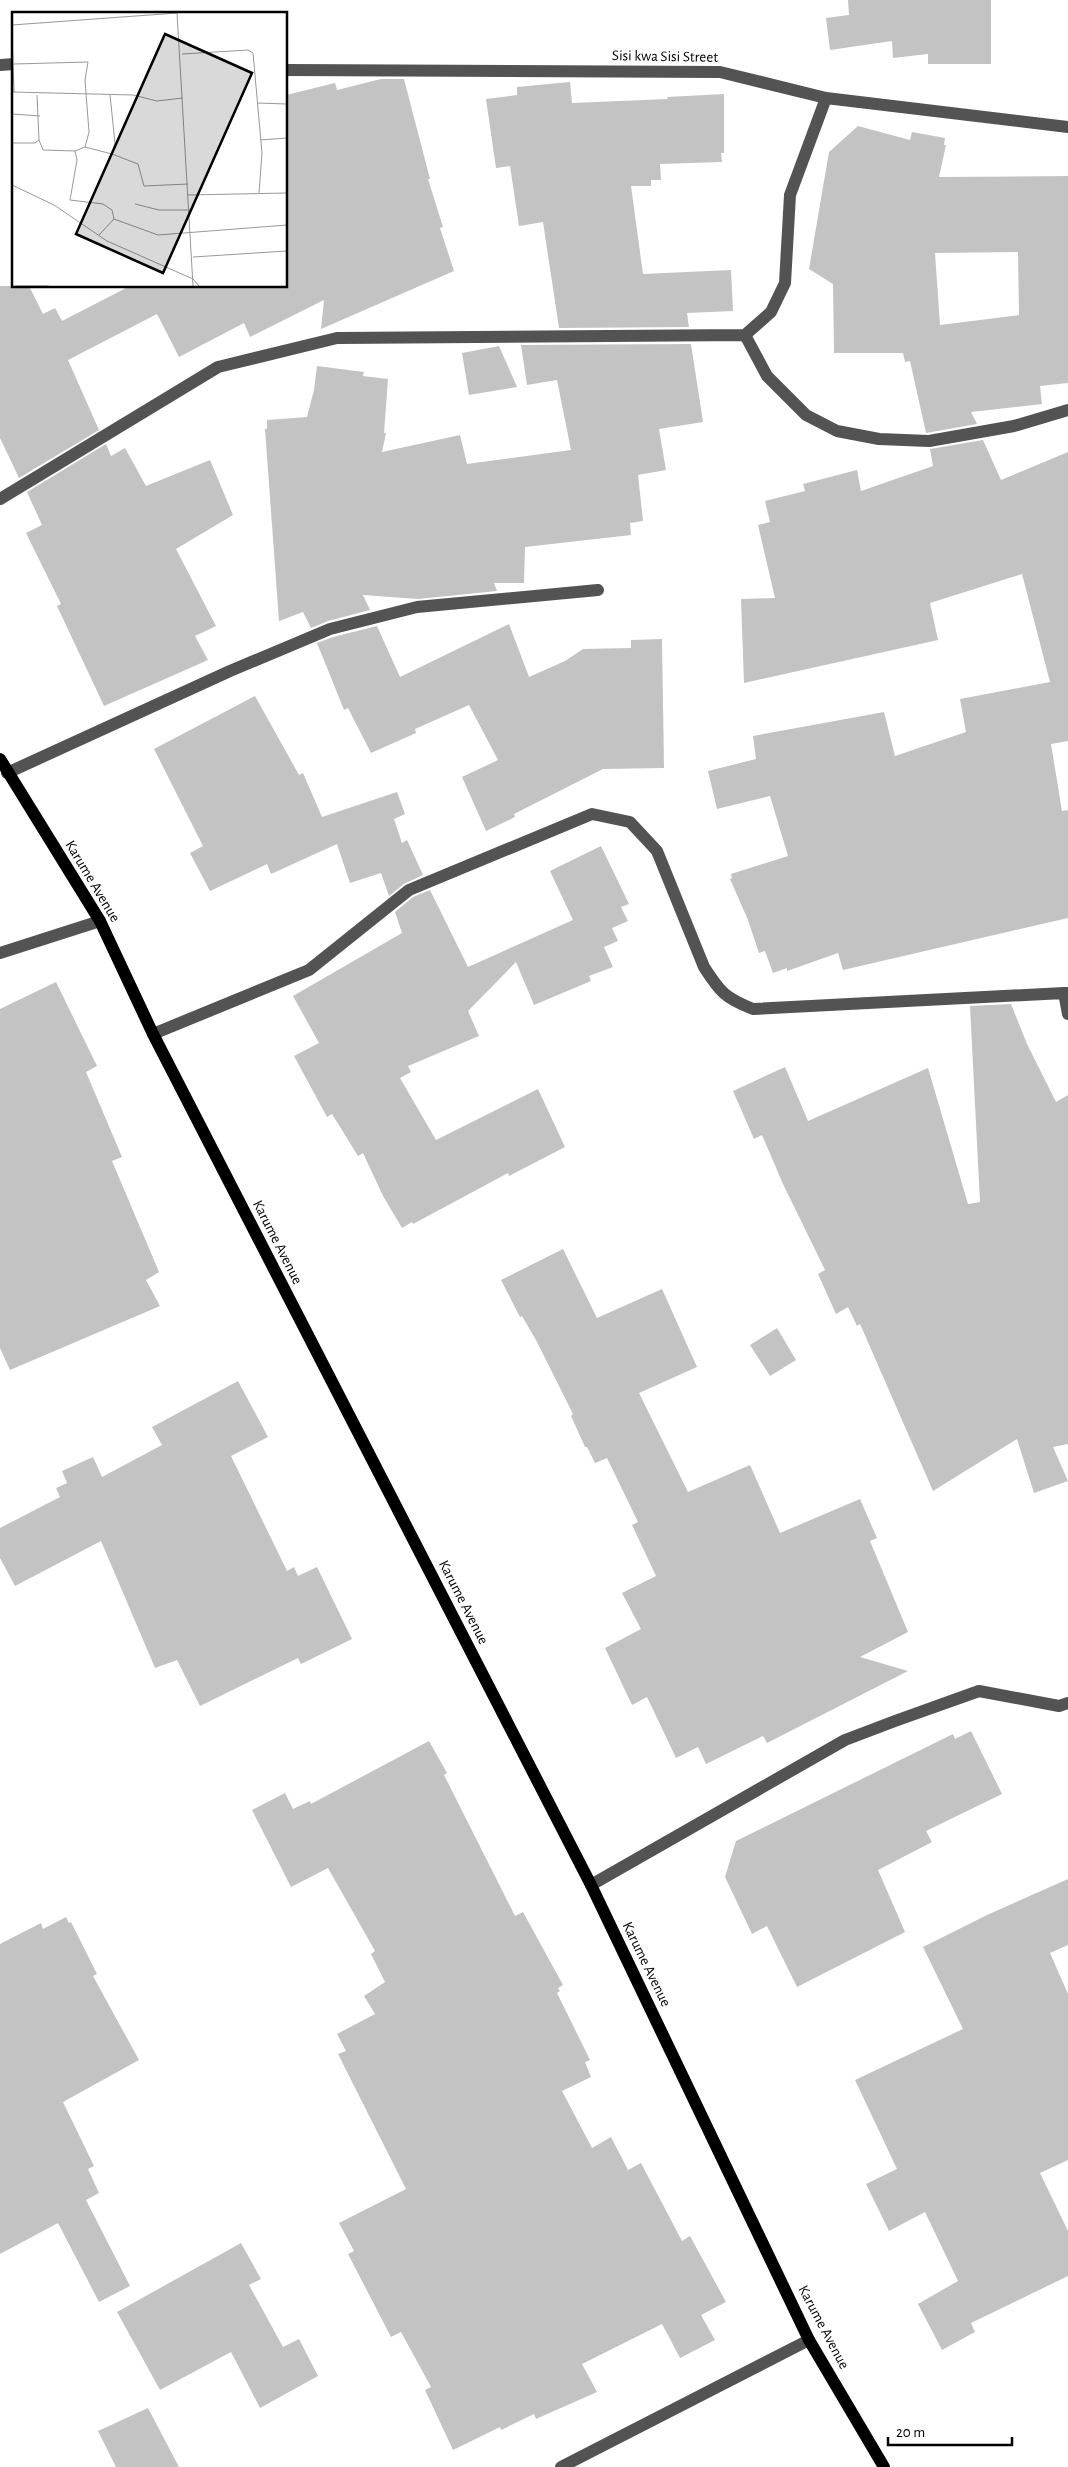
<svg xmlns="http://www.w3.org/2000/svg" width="1068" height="2467" font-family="'Alegreya Sans',sans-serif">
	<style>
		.building { fill: #c3c3c3; fill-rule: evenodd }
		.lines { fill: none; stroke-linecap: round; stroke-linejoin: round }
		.minor { stroke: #535353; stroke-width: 12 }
		.major { stroke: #000; stroke-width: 12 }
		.labels { text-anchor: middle; stroke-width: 4; stroke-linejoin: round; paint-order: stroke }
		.street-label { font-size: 15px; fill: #000; stroke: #fff }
		.inset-road { fill: none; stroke: #999; stroke-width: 1 }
		.view { fill: #000; fill-opacity: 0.15; stroke: #000; stroke-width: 2.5 }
		.inset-edge { fill: none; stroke: #000; stroke-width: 2.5 }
	</style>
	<rect width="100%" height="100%" fill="#fff"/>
	<path class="building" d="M848,0h143v64h-63v-10l-35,4 -1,-17 -62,9 -4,-32 23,-3z
		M381,79h23l26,100h-2l15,48 -3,1 14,43 -133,58 3,-29 -74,37 -6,-14 -65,34 -22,-43 -89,46 31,70 -80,48 -19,-40v-152h29l14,28 12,-6 7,13 68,-35h156v-191l49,-12 2,7z
		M570,82l2,21 96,-4 -1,-2 57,-3v59h-3l1,9 -62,2 1,16h-10v6h-20l12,88 88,-4 2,41 -46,2 2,14 -130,1 -16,-106 -24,4 -9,-60 -14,2 -10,-69 31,-4v-8z
		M858,126l52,14 2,-8 33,6 -1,7h2l-7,32 129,-1v207l-28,3 2,18 -71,8 6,12 -51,9 -16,-72 -5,1 -2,-9h-69l-1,-69 -24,-15 20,-117zM1018,252l1,63 -79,10 -5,-72z
		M691,344l12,78 -44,7 7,41 -28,5 5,46 -13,2 1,12 -106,12 -1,36h-30l3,8 -79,8 -55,-4 7,15 -42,11 -17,7 -8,-16 -24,9 -14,-192h2v-9l40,-3 7,-27 3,-24 47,6 -1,4 25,3 -4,54h2l-4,19 78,-17 7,29 104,-14 -14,-70 -30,5 -6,-40z
		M499,346l18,41 -48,8 -7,-42z
		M983,440l18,40 67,-28v289l-17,3 11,67 6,-1v108l-225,52 -5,-17 -51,18v-3l-14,5 -8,-22 -6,2 -11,-33 -18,-41 2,-1 -1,-4 57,-18 -18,-60 -53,13 -9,-38 48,-12 -3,-23 131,-24 11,44 71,-24 -6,-33 90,-17 -28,-108 -92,29 8,37 -194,43 -3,-84 34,-1 -17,-73 12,-3 -5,-21 40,-10 -2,-7 54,-14 4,21 72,-25 -3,-17z
		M106,444l5,12 14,-8 21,38 64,-26 23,55 -57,34 40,77 -21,10 13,24 -104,46 -47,-100 4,-2 -35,-71 16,-8 -15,-33z
		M509,624l20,53 36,-16 18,-12 48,-1v-8l31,-1 2,129 -61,1 -89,45 1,3 -29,14 -24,-54 36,-17 -29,-55 -54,24 1,4 -45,20 -23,-45 -4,2 -27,-67 16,-6 44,-11 23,51z
		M255,696l44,79 4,-2 19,44 75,-25 8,22 -11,5 8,24 5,-3 16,35 -19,9 -15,12 -8,-23 -31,10 -13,-39 -66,30 -4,-10 -57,27 -20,-38 13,-7 -49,-97z
		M601,846l28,58 -8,3 7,14 -16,7 6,13 -14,6 9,20 -24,9 2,5 -57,24 -18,-43 -48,49 11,25 -71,30 3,6 -11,6 36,62 102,-51 27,58 -56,29 -1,-3 -95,51 -1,-2 -10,6 -19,-32 -20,-43 -5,3 -26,-42 -5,3 -33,-61 25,-13 -26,-47 109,-63 -7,-21 18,-15 17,-7 38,77 105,-47 -23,-49z
		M56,982l41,84 -11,6 36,85 -10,4 47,111 -13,8 14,26 -150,64 -10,-22v-339z
		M1011,1004l16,40 29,58 12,-7v349l-15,3 15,34 -34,12 -17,-54 -84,52 -73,-167 -3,2 -9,-19 -12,7 -18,-40 7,-4 -42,-86 -21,-49 -8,4 -21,-48 52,-24 23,54 120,-53 40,136 12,-2 -10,-196z
		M563,1249l34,69 65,-29 35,78 -58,26 49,99 62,-27 30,68 80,-34 17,39 -7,3 38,91 -48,25 48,14 -141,72 -4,-7 -57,28 -8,-17 -22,11 -29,-61 -15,8 -27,-57 36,-19 -19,-36 34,-17 -24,-51 6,-3 -31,-64 -12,5 -8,-16h-2l-14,-31 2,-2 -37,-74 -14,-24 -2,1 -19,-37z
		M777,1328l19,32 -26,16 -20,-31z
		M238,1381l30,56 -37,19 56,115 7,-4 4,9 19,-9 35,72 -51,25 -3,-6 -98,48 -23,-46 -22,8 -54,-127 -86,45 -15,-28v-30l60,-31 -4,-9 11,-5 -5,-12 31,-14 9,20 60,-32 -10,-18z
		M971,1731l31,63 -76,37 6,11 -54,28 27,62 -108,55 -30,-61 -15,8 -27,-57 11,-36 217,-107 2,5z
		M429,1741l18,32 -3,2 71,141 8,-4 40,73 -5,3 2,3 -3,2 33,67 -5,2 6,15 -29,14 30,57 19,-11 17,33 13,-7 41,78 8,-5 36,66 -25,13 14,25 -35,18 -18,-34 -80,40 15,28 -61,27 -2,-5 -33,16 -1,-3 -47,23 -28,-60 6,-3 -30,-55 -10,5 -43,-83 6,-3 -15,-28 67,-34 -68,-135 8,-3 -9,-17 38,-20 -11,-18 21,-14 -14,-28 4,-3 -47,-83 -37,19 -39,-77 33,-17 8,16 17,-8 1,3z
		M1068,1879v66l-18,8 18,41v166l-28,13 28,58v45l-97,47 4,9 -33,18 -24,-46 40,-23 -33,-69 -36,19 -23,-47 31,-15 -42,-89 108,-51 -40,-82 64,-32z
		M66,1917l3,6 2,-1 26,52 -4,2 46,84 -76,42 31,64 -6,3 11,24 -13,7 44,86 -31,16 -41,-79 -58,31v-310l41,-21 2,6z
		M241,2243l20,36 -12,6 34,62 16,-8 19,37 -58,32 -29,-56 -71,38 -43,-78z
		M148,2408l31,59h-63l-18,-36z"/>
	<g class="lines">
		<path class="minor" d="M0,65l14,-1
			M286,70l434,2 106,26 242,29
			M745,335l22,41 39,39 31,16 42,8 50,2 85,-15 54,-16
			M0,499l218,-132 119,-29 408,-3 26,-23 14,-29 5,-88 36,-97
			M7,773l223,-102 100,-42 87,-22 181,-17
			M0,953l100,-32
			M1068,993h-4l4,21
			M153,1034l156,-64 100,-80 183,-76 38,8 27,29 47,116c16,25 21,31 49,42l311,-16
			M591,1885l254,-145 50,-19 84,-30 80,15 9,-3
			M561,2467l248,-127"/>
		<path class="major" d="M0,759l100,162 53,113 438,851 218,455 75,127"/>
	</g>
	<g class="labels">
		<g class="street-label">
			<text transform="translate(665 56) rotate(1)" y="5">Sisi kwa Sisi Street</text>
			<text transform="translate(93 881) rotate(59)" y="5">Karume Avenue</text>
			<text transform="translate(278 1242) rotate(63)" y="5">Karume Avenue</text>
			<text transform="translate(464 1602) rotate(63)" y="5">Karume Avenue</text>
			<text transform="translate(647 1964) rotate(64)" y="5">Karume Avenue</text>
			<text transform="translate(824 2327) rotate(62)" y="5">Karume Avenue</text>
		</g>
	</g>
	<g transform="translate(12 12)">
		<rect width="275" height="275" fill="#fff"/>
		<path class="inset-road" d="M165,1l16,273M0,13l165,-12M0,22l2,58M170,42l66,-4 5,3 9,100 -3,40M2,52l74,-2 -3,18 4,52 -4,15 -10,4 -32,-1 -4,-10M0,80l121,3 24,6 26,-3M245,91l30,1M0,102l28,2M248,128l27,-2M0,131h23l4,-3 -2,-45M73,135l27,7 3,-11 -5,-48M63,139l2,9 -7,40 33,4 9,6 2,9M100,142l26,10 6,22 44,-2M0,173l42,20 53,36 86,38 6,7M176,183l99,-2M123,192l24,6h31M87,223l15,-16 44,16 129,-10M181,245l94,-6M3,274h34"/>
		<path class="view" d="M153,22l87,39 -89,200 -87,-39z"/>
		<rect width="275" height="275" class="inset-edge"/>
	</g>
	<path d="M888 2437v8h124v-8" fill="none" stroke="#000000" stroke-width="2.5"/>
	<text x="896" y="2437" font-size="15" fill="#000000" stroke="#ffffff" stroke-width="4" paint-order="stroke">20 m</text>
</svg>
